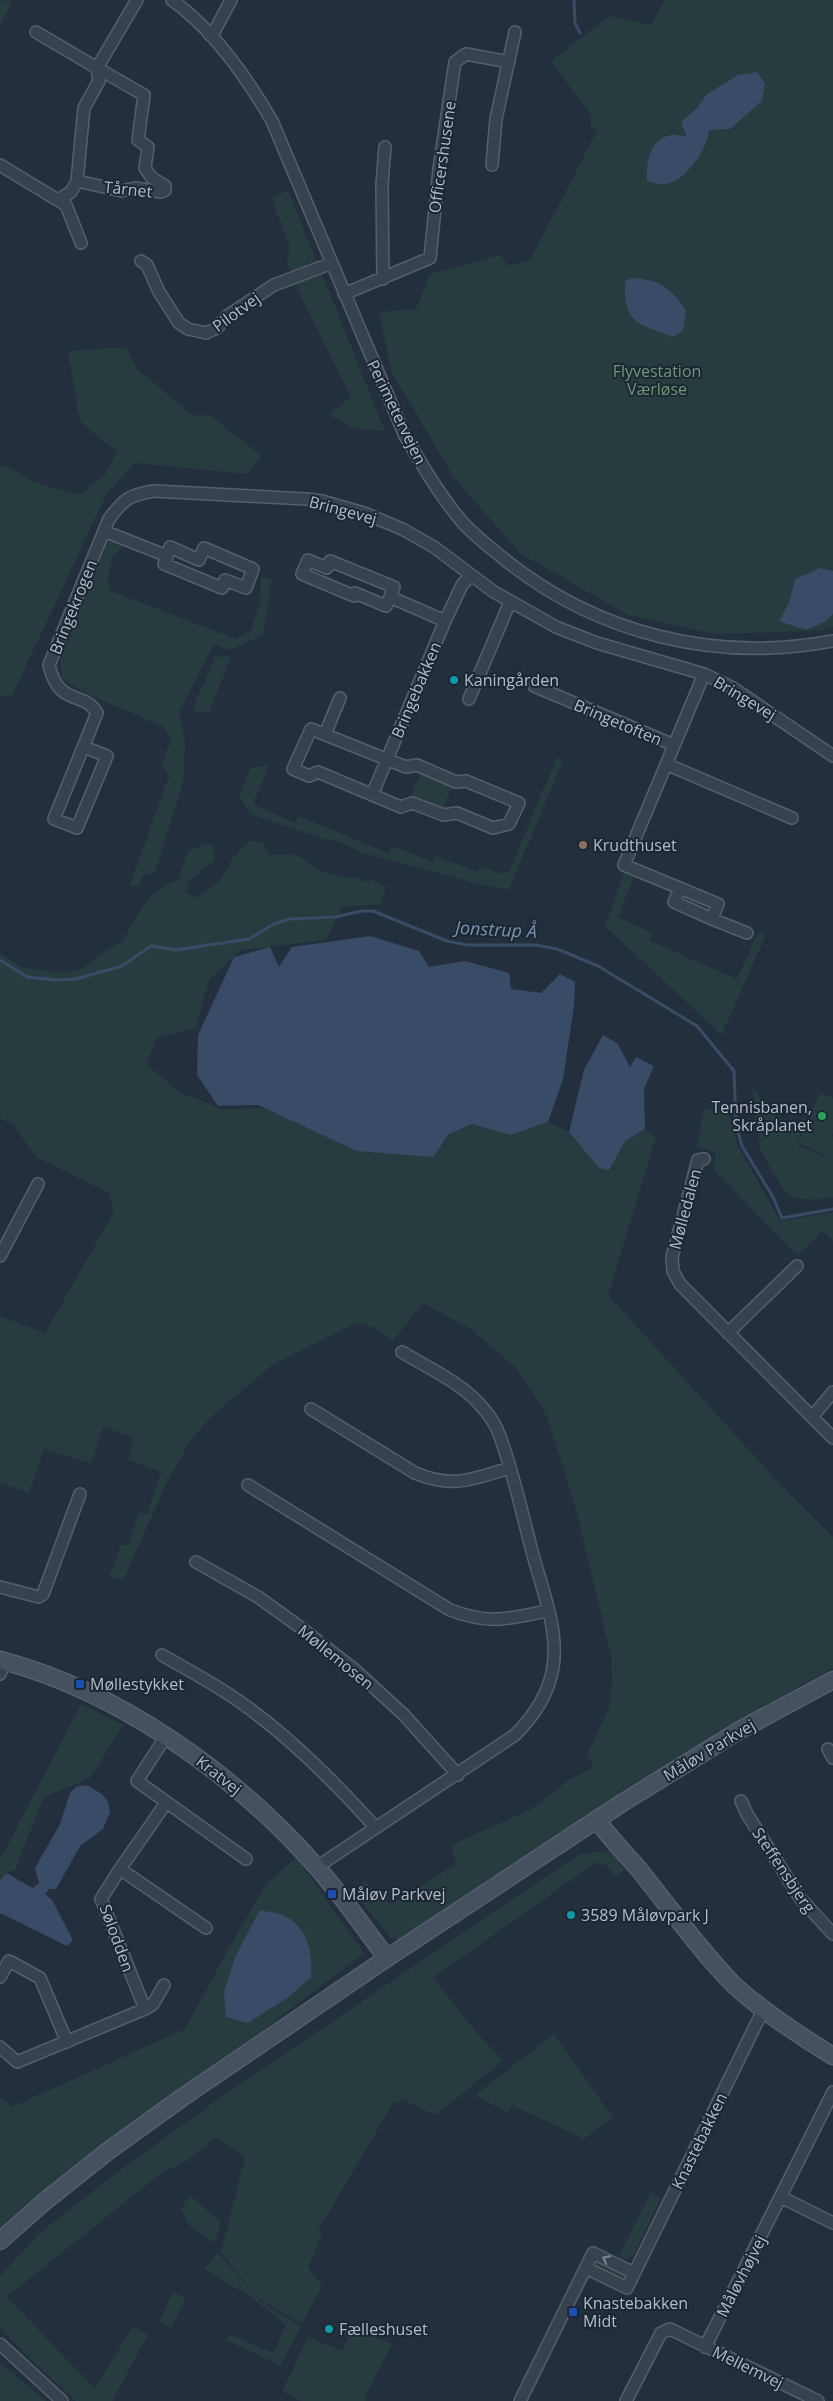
<svg xmlns="http://www.w3.org/2000/svg" width="833" height="2401" font-family="'Open Sans',sans-serif">
	<style>
		.green { fill: #263c3f }
		.water { fill: #394c67 }
		.lines { fill: none; stroke-linecap: round; stroke-linejoin: round }
		.stream { stroke: #394c67; stroke-width: 3 }
		.street-casing { stroke: #565f6c; stroke-width: 14 }
		.secondary-casing { stroke: #565f6c; stroke-width: 19 }
		.street { stroke: #38414e; stroke-width: 11 }
		.secondary { stroke: #465061; stroke-width: 16 }
		.oneway { stroke: #7c8592 }
		.culture-dot { fill: #0f9aa8; stroke: #1d2633; stroke-width: 2 }
		.education-dot { fill: #8d6e63; stroke: #1d2633; stroke-width: 2 }
		.leisure-dot { fill: #2e9e5b; stroke: #1d2633; stroke-width: 2 }
		.transit-dot { fill: #1a4fb4; stroke: #1d2633; stroke-width: 2 }
		.labels { text-anchor: middle; stroke-width: 4; stroke-linejoin: round; paint-order: stroke }
		.street-label { font-size: 16px; fill: #b4bcc9; stroke: #1d2633 }
		.park-label { font-size: 16px; fill: #6b9a76; stroke: #1d2633 }
		.poi-label { font-size: 16px; fill: #b4bcc9; stroke: #1d2633; text-anchor: start }
		.water-label { font-size: 18px; font-style: italic; fill: #7c92b1; stroke: #1d2633 }
	</style>
	<rect width="100%" height="100%" fill="#242f3e"/>
	<path class="green" d="M0,0l12,1 -12,25z
		M665,0h168v627l-16,4 -102,3 -87,-19 -108,-62 -65,-74 -63,-106 -13,-61 37,-3 14,-35 70,-19 9,11 21,-6 67,-129 -6,-4v-12l-40,-54 59,-45 41,9z
		M288,190l29,73 -25,11 -5,-12 3,-15 -19,-50z
		M321,271l64,160 -30,-2 -26,-14 22,-18 -56,-113z
		M126,347l11,22 55,46 19,1 51,40 -15,18 -112,-11 -28,30 -95,203h-12v-228l6,-2 28,16 45,13 26,-20 12,-23 -37,-31 -12,-70z
		M109,539l15,2 -3,9 -8,6 -5,21 3,14 125,48 15,-9 9,-28 1,-25 11,2 -9,56 -33,15 -16,-6 -35,68 6,32 -2,38 -28,91 -13,3 -2,9 -11,2 40,-111 -7,-11 9,-26 -8,-13 -72,-30 -29,-17 -2,-20z
		M215,656l16,1 -22,56 -17,-2z
		M557,757l6,4 -54,128 -31,-5 -118,-32 -22,-11 -15,-2 -73,-25 -11,-19 12,-27 18,-3 -16,39 42,19 4,-7 89,37 4,-7 41,16 3,-6 42,16 3,-6 20,8 8,-2z
		M420,774l32,13 -10,25 -32,-14z
		M249,841l13,1 9,13 21,-1 15,6 7,8 30,10 11,-1 9,5 8,-2 14,7 -5,17 -39,3 -16,33 -85,10 -32,30 -13,48 -40,10 -10,26 34,28 41,17 60,-1 180,21 11,-5 39,11 37,-13 21,10 30,36 26,-27 20,-12 11,8 -48,158 162,178 63,64v131l-39,21 -175,104 -5,7 -201,132 -4,1 -2,6h-15l-41,-50 15,-7 24,23 66,-41 -5,-19 81,-36 38,-30 24,-12 -7,-12 22,-47 3,-26 -1,-27 -36,-149 -23,-74 -9,-24 -27,-40 -45,-39 -48,-26 -30,38 -20,-14 -17,-4 -84,42 -62,53 -19,22 -25,44 -43,97 -14,-5 12,-31h7l11,-32 8,1 14,-42 -32,-12 4,-23 -30,-10 -12,36 -47,-13 -15,43 -29,-10v-167l45,17 69,-121 -5,-19 -73,-36 -22,-31 -14,-8v-165l21,14 35,6 26,-4 23,-18 17,-9 24,-41 19,-16 14,-6 8,-27 18,-9 9,3 1,14 -26,21 -3,11 11,6 23,-17 12,-22z
		M625,871l10,3 -17,43 34,16 -2,8 87,38 21,-47 8,2 -44,101 -117,-109z
		M752,1085l20,30 30,14 -5,16 26,11 1,-2 -26,-11 22,-50 13,5v35l-4,10 4,-8v62l-19,3 -20,-2 -10,-7 -24,-42z
		M727,1105l11,41 42,75 53,-9v29l-11,-10 -24,25 -85,-86 3,-17 -19,-7 7,-36z
		M81,1704l42,21 -33,53 -46,19 -29,73 -8,2 -7,10v-22z
		M603,1851l11,1 11,18 -10,6 -10,-13h-10l-162,115 46,57 24,26 -68,54 -31,-15 -11,3 -75,128 3,6 -13,31 14,18 -20,38 -44,-26 -37,-45 24,-96 -28,-20 -38,29 -18,7 -154,124 88,92 38,-63 15,9 -36,66h-36l-49,-45 -27,-29v-51l40,-43 71,-56 113,-82 354,-240z
		M296,1857l68,96 -364,279v-135l12,10 173,-78 44,-81 37,-64z
		M554,2034l59,84 -29,21 -72,-34 -5,7 -32,-17z
		M651,2192l10,6 -28,58 -7,4 -7,-4z
		M189,2195l32,27 -6,21 -26,-18 -8,-15z
		M218,2253l41,47 42,27 -21,39 -54,-26 3,-6 44,19 13,-28 -35,-28 -47,-28z
		M602,2261l26,14 -2,5 -5,1 -27,-15 4,-4z
		M173,2292l13,6 -15,30 -12,-6z
		M343,2322l49,22 -28,55 3,2h-66l-19,-10 26,-54 35,14 5,-14 -8,-6z
		M0,2363l46,38h-46z"/>
	<path class="water" d="M757,72l8,11 -3,18 -32,28 -21,1c-1,18 -21,47 -39,53 -8,2 -15,1 -23,-2 -1,-18 2,-41 24,-46 4,-1 11,1 16,2l-6,-15 16,-14 10,-14 31,-19z
		M632,278c27,1 40,11 54,33l-3,20 -10,6c-35,-13 -50,-14 -48,-56z
		M820,568l13,3v43l-7,7 -20,9 -27,-9 10,-18 6,-24z
		M370,936l49,15 10,16 36,-6 44,12 2,16 30,4 19,-19 15,8 -1,24 -11,73 -15,43 -37,13 -39,-11 -23,10 -16,23 -76,-6 -99,-46 -40,1 -21,-31 1,-40 36,-78 36,-10 9,20 13,-20z
		M603,1035l15,9 12,23 6,-10 18,9 -10,23 1,40 -20,12 -16,29 -10,-2 -30,-36 15,-62z
		M86,1785l16,9 6,8 2,10 -7,17 -23,17 -24,43h-7l-4,5 7,6 21,40 -6,6 -67,-33v-32l6,-8 27,15 6,-5 -4,-15 25,-44 10,-31 6,-6z
		M260,1910c8,2 21,3 27,7 22,13 26,38 24,60l-21,19 -42,27 -22,-6 -2,-25 11,-35z"/>
	<g class="lines">
		<path class="stream" d="M574,0l1,23 5,10
			M0,960l27,17 29,3 20,-1 46,-13 29,-20 25,4 73,-11 25,-15 15,-5 46,-2 27,-6h11l74,30 20,4h69l21,4 41,17 99,60 37,45 2,53 6,22 31,51 9,21 51,-9"/>
		<defs>
			<path id="street" d="M172,0c42,30 74,76 100,121l133,315c18,30 36,62 59,88 12,13 27,24 40,35 93,75 212,104 329,82
				M36,32l61,36 40,-68
				M210,35l5,-5 16,-30
				M0,165l66,40 15,38
				M492,165l4,-46 19,-87
				M77,181l45,10 13,-3 26,4 4,-2v-4l-13,-8 -7,-10 3,-21 -10,-7 6,-45 -47,-27
				M58,200l13,-8 6,-11 7,-73 15,-27 -2,-13
				M141,261l6,4 12,27 20,31 9,6 18,4 11,-5 10,-12 47,-31 58,-22
				M383,279l-1,-95 3,-37
				M344,294l86,-36 9,-89 16,-107 11,-8 43,8
				M104,531l63,25 -3,8 58,24 3,-8 21,8 7,-19 -49,-21 -5,12 -29,-13 -3,9
				M390,597l-4,9 -31,-13 -1,3 -52,-22 6,-14 19,8 3,-7 64,26 -4,10 55,24
				M704,674l-80,191 94,39 -6,15 35,14
				M534,686l140,59
				M469,699l41,-97
				M311,729l95,38 11,-2 39,17 10,-1 53,22 -10,21 -16,4 -36,-15 -13,2 -32,-12 -11,4 -83,-35 -9,4 -16,-7z
				M325,734l15,-36
				M84,747l23,9 -30,72 -23,-9 43,-106c-13,-23 -38,-5 -48,-48l60,-146c15,-20 20,-24 45,-28l152,8 16,2 42,12 38,16 32,18 60,45 62,35 41,16 107,31 29,14 100,68
				M666,764l126,54
				M372,795l73,-174 17,-36 8,-9
				M680,888l-6,14 38,17
				M704,1159l-6,1 -26,97 1,14 7,13 153,154
				M0,1256l38,-72
				M728,1333l69,-67
				M311,1409l104,64c39,16 57,6 95,-5
				M812,1417l21,-25
				M248,1485l202,125c41,15 56,9 97,1
				M196,1562l62,35 46,33 51,40 49,45 54,60
				M0,1587l39,10 4,-3 37,-100
				M162,1655c33,19 67,37 97,61 43,33 81,72 117,112
				M0,1674l5,-13
				M166,1736l-29,45 109,78
				M828,1749l5,9
				M741,1801l6,13 53,84 33,36
				M317,1867l198,-132c19,-19 34,-41 38,-68 6,-37 -11,-78 -20,-112 -11,-41 -19,-82 -34,-121 -3,-9 -10,-19 -16,-26 -21,-25 -53,-39 -81,-56
				M120,1869l86,59
				M0,1977l9,-16 31,17 27,64
				M145,2009l-44,-110 19,-30 46,-66
				M0,2047l17,15 128,-53 8,-5 11,-19
				M781,2197l52,26
				M586,2268l41,20 137,-280
				M0,2344l62,57
				M705,2347l128,-255
				M520,2401l73,-148 41,20
				M626,2401l35,-68 9,-4 148,72"/>
			<path id="secondary" d="M0,1660c120,32 233,113 315,205 26,29 48,62 72,93
				M597,1820c12,17 26,31 40,47 31,38 59,79 94,115 24,24 72,56 102,74
				M0,2241l44,-39 64,-51 75,-54 204,-139 235,-155 118,-73 93,-50"/>
		</defs>
		<use href="#street" class="street-casing"/>
		<use href="#secondary" class="secondary-casing"/>
		<use href="#street" class="street"/>
		<use href="#secondary" class="secondary"/>
	</g>
	<defs><path id="oneway-chevron" d="M-2-3.5L2.5 0L-2 3.5" fill="none" stroke-width="1.6" stroke-linecap="round" stroke-linejoin="round" transform="scale(1.25)"/></defs>
	<use class="oneway" href="#oneway-chevron" transform="translate(606 2259) rotate(-152)"/>
	<g class="culture-dot">
		<circle cx="454" cy="680" r="5"/>
		<circle cx="571" cy="1915" r="5"/>
		<circle cx="329" cy="2329" r="5"/>
	</g>
	<circle class="education-dot" cx="583" cy="845" r="5"/>
	<circle class="leisure-dot" cx="822" cy="1116" r="5"/>
	<g class="transit-dot">
		<rect x="75" y="1679" width="10" height="10" rx="2.5"/>
		<rect x="327" y="1889" width="10" height="10" rx="2.5"/>
		<rect x="568" y="2307" width="10" height="10" rx="2.5"/>
	</g>
	<g class="labels">
		<g class="street-label">
			<text transform="translate(442 157) rotate(-82)" y="6">Officershusene</text>
			<text transform="translate(128 189) rotate(6)" y="6">Tårnet</text>
			<text transform="translate(236 312) rotate(-36)" y="6">Pilotvej</text>
			<text transform="translate(397 412) rotate(64)" y="6">Perimetervejen</text>
			<text transform="translate(343 510) rotate(15)" y="6">Bringevej</text>
			<text transform="translate(73 607) rotate(-68)" y="6">Bringekrogen</text>
			<text transform="translate(416 690) rotate(-67)" y="6">Bringebakken</text>
			<text transform="translate(745 698) rotate(31)" y="6">Bringevej</text>
			<text transform="translate(618 722) rotate(23)" y="6">Bringetoften</text>
			<text transform="translate(685 1209) rotate(-75)" y="6">Mølledalen</text>
			<text transform="translate(336 1657) rotate(39)" y="6">Møllemosen</text>
			<text transform="translate(709 1750) rotate(-31)" y="6">Måløv Parkvej</text>
			<text transform="translate(219 1775) rotate(38)" y="6">Kratvej</text>
			<text transform="translate(784 1870) rotate(56)" y="6">Steffensbjerg</text>
			<text transform="translate(117 1938) rotate(70)" y="6">Sølodden</text>
			<text transform="translate(699 2141) rotate(-64)" y="6">Knastebakken</text>
			<text transform="translate(741 2276) rotate(-63)" y="6">Måløvhøjvej</text>
			<text transform="translate(748 2367) rotate(26)" y="6">Mellemvej</text>
		</g>
		<g class="park-label">
			<text x="657" y="377">Flyvestation<tspan x="657" dy="18">Værløse</tspan></text>
		</g>
		<g class="poi-label">
			<text x="464" y="686">Kaningården</text>
			<text x="593" y="851">Krudthuset</text>
			<text x="812" y="1113" text-anchor="end">Tennisbanen,<tspan x="812" dy="18">Skråplanet</tspan></text>
			<text x="90" y="1690">Møllestykket</text>
			<text x="342" y="1900">Måløv Parkvej</text>
			<text x="581" y="1921">3589 Måløvpark J</text>
			<text x="583" y="2309">Knastebakken<tspan x="583" dy="18">Midt</tspan></text>
			<text x="339" y="2335">Fælleshuset</text>
		</g>
		<g class="water-label">
			<text transform="translate(496 930) rotate(3)" y="6">Jonstrup Å</text>
		</g>
	</g>
</svg>
